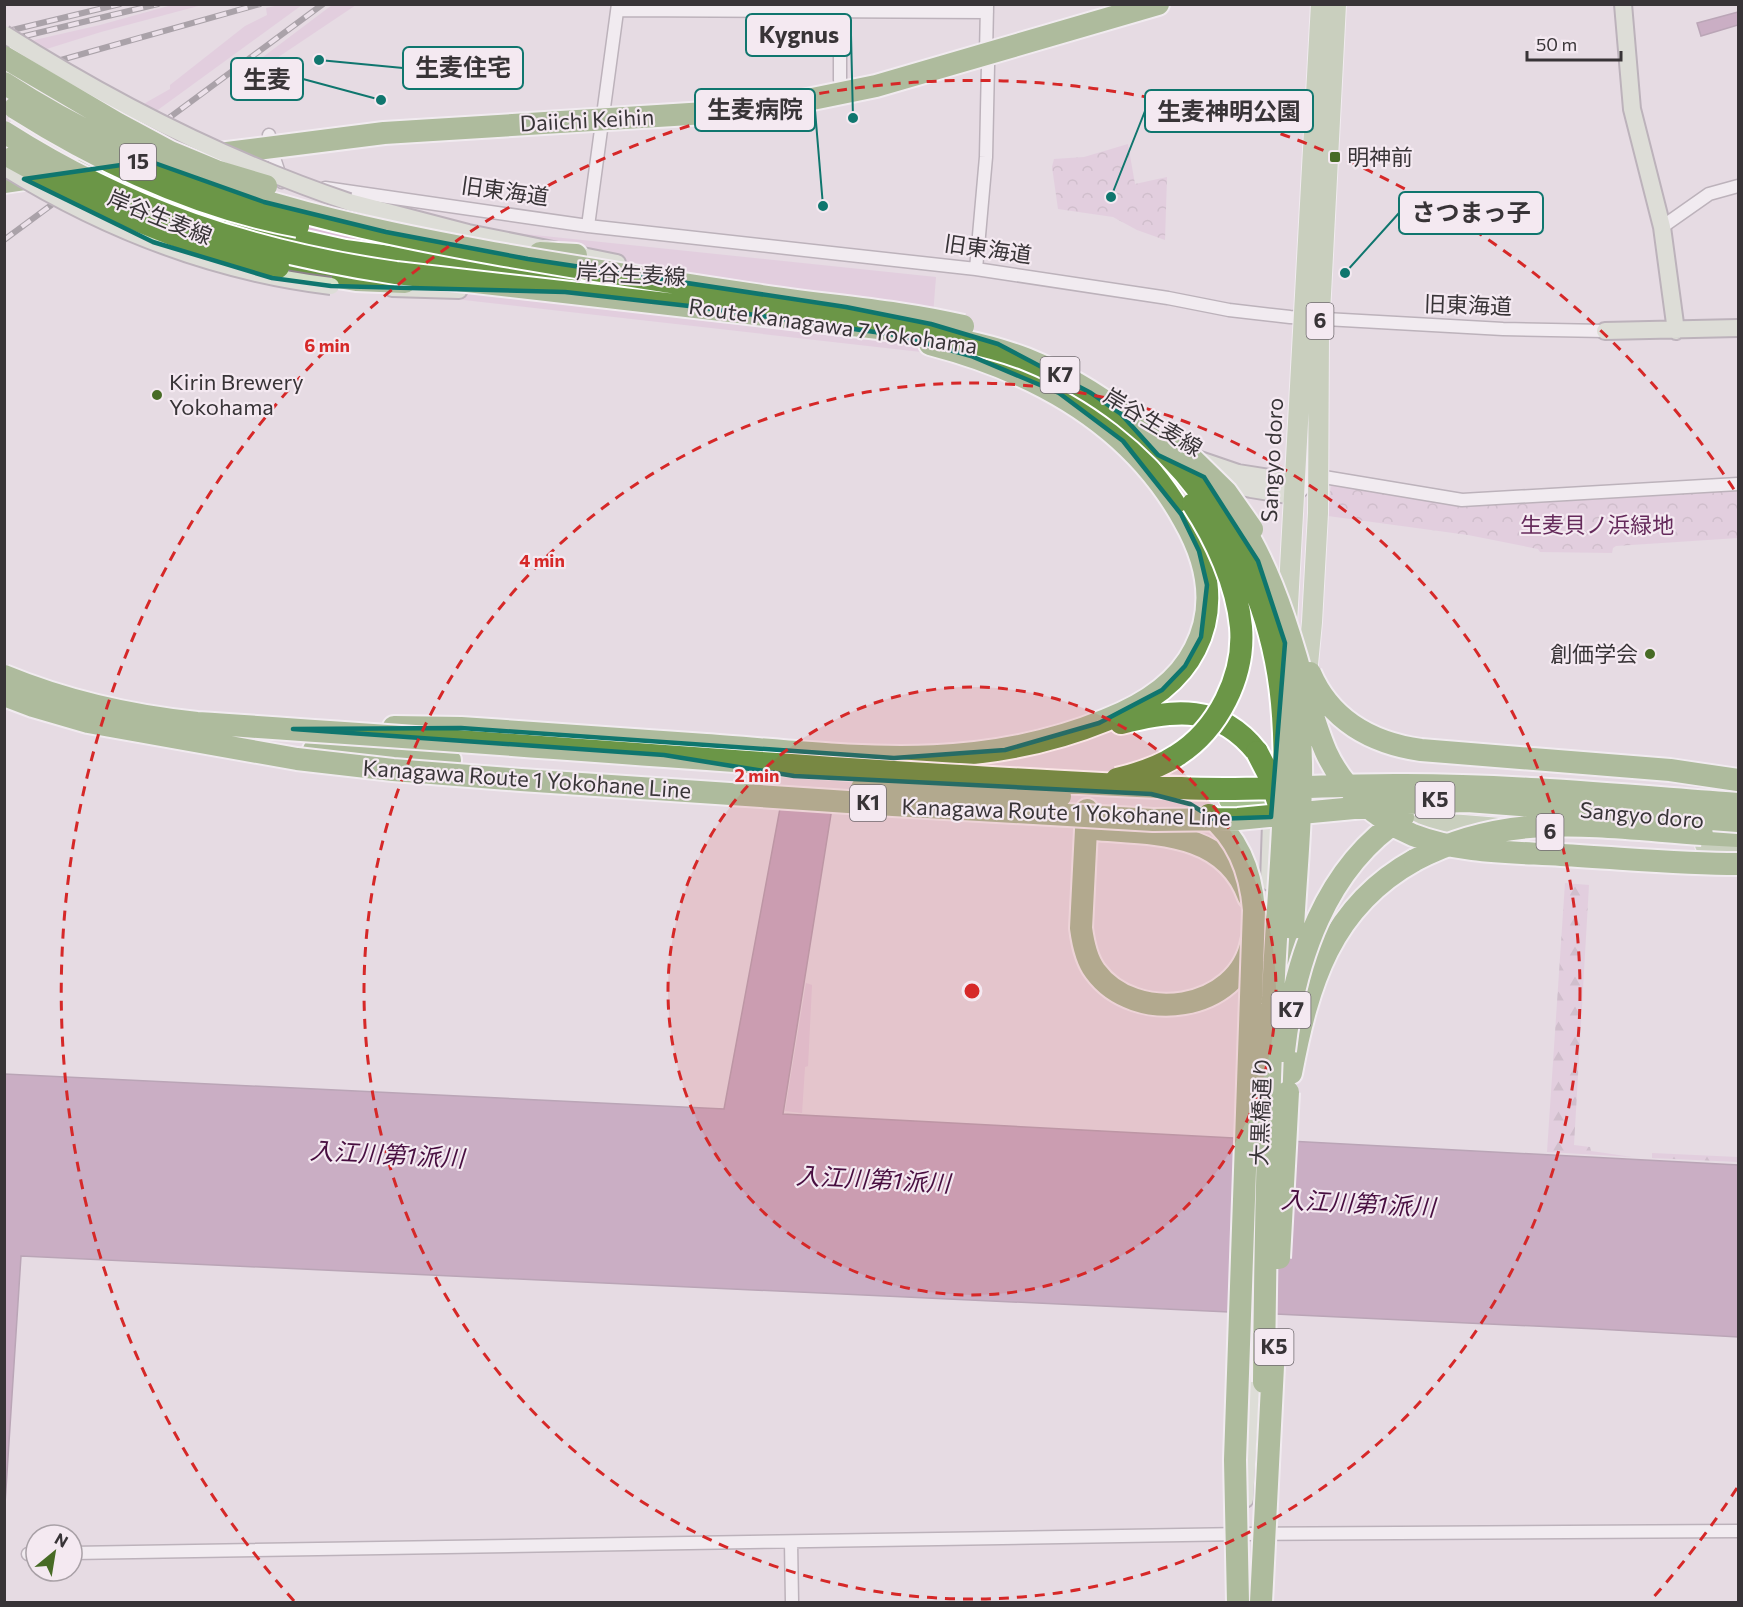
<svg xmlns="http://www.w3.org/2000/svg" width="1743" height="1607" font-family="Commissioner,'Noto Sans JP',sans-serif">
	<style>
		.grass { fill: #debfd7 }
		.forest { fill: url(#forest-firs) }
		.park { fill: url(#park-crowns) }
		.water { fill: #a8799e; stroke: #86647f; stroke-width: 1.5 }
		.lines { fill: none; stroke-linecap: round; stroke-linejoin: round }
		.street-casing { stroke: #8b8289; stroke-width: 15 }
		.secondary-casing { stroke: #8b8289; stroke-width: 20 }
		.primary-casing { stroke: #fff; stroke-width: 22 }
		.highway-casing { stroke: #fff; stroke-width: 26 }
		.street { stroke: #fff; stroke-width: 12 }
		.secondary { stroke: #d3e0c8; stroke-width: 16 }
		.primary { stroke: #a6c091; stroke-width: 20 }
		.highway { stroke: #6b9647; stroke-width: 22 }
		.rail-casing { stroke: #635e62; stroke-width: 6 }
		.rail { stroke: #f4e9f1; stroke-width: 4; stroke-dasharray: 11; stroke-linecap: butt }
		.secondary-bridge-casing { stroke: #8b8289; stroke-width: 20; stroke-linecap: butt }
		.highway-bridge-casing { stroke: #fff; stroke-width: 26; stroke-linecap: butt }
		.secondary-bridge { stroke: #d3e0c8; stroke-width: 16 }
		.highway-bridge { stroke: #6b9647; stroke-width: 22 }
		.marked { fill: none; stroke: #0f766e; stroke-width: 4.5; stroke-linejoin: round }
		.ring { fill: none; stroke: #d62828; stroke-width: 3; stroke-dasharray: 10 8 }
		.poi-dot { fill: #476b25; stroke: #f4e9f1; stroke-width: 2 }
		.labels { text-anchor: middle; stroke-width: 4.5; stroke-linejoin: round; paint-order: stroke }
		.shield { fill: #f4e9f1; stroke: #706a6f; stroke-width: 1.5 }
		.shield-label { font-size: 21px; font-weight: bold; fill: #383437 }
		.street-label { font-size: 22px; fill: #383437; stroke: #f4e9f1 }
		.poi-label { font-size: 22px; fill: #383437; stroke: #f4e9f1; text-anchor: start }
		.park-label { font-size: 22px; fill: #652a5b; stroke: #f4e9f1 }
		.water-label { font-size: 24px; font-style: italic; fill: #480e40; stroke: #f4e9f1 }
		.centre { fill: #d62828; stroke: #f4e9f1; stroke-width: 3 }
		.ring-label { font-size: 18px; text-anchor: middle; font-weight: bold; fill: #d62828; stroke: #f4e9f1; stroke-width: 4.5; stroke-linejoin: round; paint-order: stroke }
		.leader { fill: none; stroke: #0f766e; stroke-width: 2 }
		.callout-dot { fill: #0f766e; stroke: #f4e9f1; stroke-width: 2 }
		.callout { fill: #f4e9f1; stroke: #0f766e; stroke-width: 2 }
		.callout-label { font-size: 24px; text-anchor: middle; font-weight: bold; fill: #383437 }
	</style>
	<defs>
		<pattern id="forest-firs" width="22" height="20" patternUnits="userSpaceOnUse" patternTransform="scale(1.5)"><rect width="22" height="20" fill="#debfd7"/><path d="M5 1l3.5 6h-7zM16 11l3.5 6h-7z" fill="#b59caf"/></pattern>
		<pattern id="park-crowns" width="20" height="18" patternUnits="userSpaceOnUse" patternTransform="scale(1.5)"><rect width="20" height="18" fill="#debfd7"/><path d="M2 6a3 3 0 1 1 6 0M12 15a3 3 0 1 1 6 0" fill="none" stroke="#b59caf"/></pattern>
	</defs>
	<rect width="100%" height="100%" fill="#e6dbe3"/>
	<path class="grass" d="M172,5h30l-101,27 -96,30 -1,-15 96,-22z
		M279,5h23l-180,131 -11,-7 36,-27 23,-13v-4l75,-59 22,-11 -1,-7z
		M332,5h24l-100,67 -5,-6z
		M219,202l717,75 -6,76 -712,-81z
		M806,983l6,2 -4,81 -3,1 -3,46 -17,-2z"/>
	<path class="forest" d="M1565,883l24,2 -15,260 16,2 1,4 41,6 -85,-5z
		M1652,1153l86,4v5l-86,-4z"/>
	<path class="park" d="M1128,144l7,40 32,-7 -2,63 -28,-10 -24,-13 -55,-8 -6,-42 2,-8 30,-2z
		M1331,483l130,23 277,-18v50l-122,8 -3,2 -1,5 -72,-1 -2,-3 -70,-14 -140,-19z"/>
	<path class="water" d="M1738,12v13l-37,11 -4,-13z
		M781,803l51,5 -49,306 955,51v172l-141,-8 -1576,-73 -16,248v-430l719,35z"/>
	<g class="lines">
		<defs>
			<path id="street" d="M618,10l369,2
				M840,80v-76
				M269,135l2,14 11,33
				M325,188l263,38 388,43 192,29 61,12 61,7 213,12 102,2
				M588,226l30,-222
				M1662,227l47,-33 29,-8
				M976,269l10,-112 2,-92 -2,-11 1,-48
				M1318,476l144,24 276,-16
				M1294,496c20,-9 14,-39 15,-58
				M791,1542l1,60
				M72,1553l1171,-19 495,-3
				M28,1554h8"/>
			<path id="secondary" d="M1623,4l9,105 30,118 14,104
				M349,202l119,31 149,30
				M392,288l67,2
				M1605,331l133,-3
				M1197,459l41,14 56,9
				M1214,481l37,8 43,7
				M1269,882l2,-59
				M1245,1499l9,-151"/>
			<path id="primary" d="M1287,623l34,-619
				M1306,685l6,-63 6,-109 1,-181 17,-328
				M1229,800h63
				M1388,819l112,9
				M1705,845l33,3"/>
			<path id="highway" d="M211,155l173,-22 338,-21 61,-7 93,-19 282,-82
				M4,182l121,-18
				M176,205l80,26 89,20 258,35
				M540,253l36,2
				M278,267l78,13 49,2
				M1121,723c54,-14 98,-19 136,29
				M394,727l67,1c82,6 164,11 245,17 140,10 266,30 400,-25 36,-14 71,-35 89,-71 22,-43 12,-89 -11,-129 -54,-98 -150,-149 -254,-176
				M314,750l80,8 56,2
				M1087,810l-6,118c2,15 5,31 14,43 40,55 144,41 157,-30
				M1094,829c58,5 131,1 155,68
				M1702,834l36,2
				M1291,987l2,-59
				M1291,1073c17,-89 39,-166 124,-213
				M1280,1112l4,-61"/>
		</defs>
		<use href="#street" class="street-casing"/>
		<use href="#secondary" class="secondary-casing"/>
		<use href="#primary" class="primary-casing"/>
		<use href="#highway" class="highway-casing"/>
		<use href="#street" class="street"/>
		<use href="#secondary" class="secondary"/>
		<use href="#primary" class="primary"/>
		<use href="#highway" class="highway"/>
		<defs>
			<path id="rail" d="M4,32l116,-28
				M4,41l154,-37
				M4,76l256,-72
				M4,240l319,-236"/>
		</defs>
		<use href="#rail" class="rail-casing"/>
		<use href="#rail" class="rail"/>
		<defs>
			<path id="secondary-bridge" d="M4,34c109,69 223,127 345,168
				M4,167c100,62 211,105 327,119"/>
			<path id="highway-bridge" d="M4,57l114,67 52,28 46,19 50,15
				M4,83c153,100 312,138 489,170 87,15 175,29 262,42 70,11 140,15 208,31
				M15,108c87,55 180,99 283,118
				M4,132c124,79 247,120 392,141l500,57c44,6 88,13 130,29 143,58 242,190 256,344 8,87 -4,184 -8,272 -6,136 -9,271 -10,407
				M12,158c88,49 168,85 266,109
				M1177,444l49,48 26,37
				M1238,519c27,42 44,90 58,138 9,31 17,65 30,95 17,37 50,67 87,83 46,18 100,17 148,20 59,3 118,9 177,9
				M1310,673c20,47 62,70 111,77l249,20 68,10
				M4,676c63,26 126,40 193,47 328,21 655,50 984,65 75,4 149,-4 224,-3 112,0 223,11 333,19
				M4,695l29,11 55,16 209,37 96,11 128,10 372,25 260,15 85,-1 169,-16 60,-2 271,20
				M1257,752l14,27 7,23
				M1117,779c21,-5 41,-11 59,-23 42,-26 69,-80 65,-129 -4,-43 -25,-88 -48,-123
				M862,788l198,8
				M1209,815c30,24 42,57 45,95l-19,550 3,142
				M1415,860c94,-50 185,-33 287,-26
				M1293,928c4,-82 16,-168 0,-249
				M1284,1051c10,-89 41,-184 119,-234
				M1279,1258l9,-166
				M1261,1602l12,-236"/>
		</defs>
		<use href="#secondary-bridge" class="secondary-bridge-casing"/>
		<use href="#highway-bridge" class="highway-bridge-casing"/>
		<use href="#secondary-bridge" class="secondary-bridge"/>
		<use href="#highway-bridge" class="highway-bridge"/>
	</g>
	<path d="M0 0H1743V1607H0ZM149,161l115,41 122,30 142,27 318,48 85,17 67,20 93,49 30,21 37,41 46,22 54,84 27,82 -14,174 -57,2 -24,-15 -39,-10 -357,-18 -130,-21 -371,-26 168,-1 433,30 111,-8 94,-27 63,-33 23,-24 16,-29 6,-52 -8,-34 -18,-37 -58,-73 -64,-48 -88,-37 -75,-21 -198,-28 -133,-15 -234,-6 -59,-8 -119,-36 -129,-63z" fill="#e6dbe3" fill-opacity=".55" fill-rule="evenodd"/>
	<path class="marked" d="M149,161l115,41 122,30 142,27 318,48 85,17 67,20 93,49 30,21 37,41 46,22 54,84 27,82 -14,174 -57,2 -24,-15 -39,-10 -357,-18 -130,-21 -371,-26 168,-1 433,30 111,-8 94,-27 63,-33 23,-24 16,-29 6,-52 -8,-34 -18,-37 -58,-73 -64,-48 -88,-37 -75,-21 -198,-28 -133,-15 -234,-6 -59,-8 -119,-36 -129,-63z"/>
	<circle cx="972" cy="991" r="304" fill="#d62828" fill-opacity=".12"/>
	<g class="ring">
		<circle cx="972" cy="991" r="304"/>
		<circle cx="972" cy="991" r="608"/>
		<path d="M1737 1488A912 912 0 0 1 1650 1601M294 1601A912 912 0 1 1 1737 494"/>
	</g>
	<g class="poi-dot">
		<rect x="1329" y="151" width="12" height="12" rx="3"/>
		<circle cx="157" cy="395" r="6"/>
		<circle cx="1650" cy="654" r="6"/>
	</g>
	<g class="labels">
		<g class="shield">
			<rect x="120" y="144" width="36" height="36" rx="4.5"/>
			<rect x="1306.5" y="303" width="27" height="36" rx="4.5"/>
			<rect x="1040.5" y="357" width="39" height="36" rx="4.5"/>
			<rect x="1415.5" y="782" width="39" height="36" rx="4.5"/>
			<rect x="850" y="785" width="36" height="36" rx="4.5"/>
			<rect x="1536.5" y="814" width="27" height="36" rx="4.5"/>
			<rect x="1271.5" y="992" width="39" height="36" rx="4.5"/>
			<rect x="1254.5" y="1329" width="39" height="36" rx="4.5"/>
		</g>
		<g class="shield-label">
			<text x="138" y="169">15</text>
			<text x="1320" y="328">6</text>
			<text x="1060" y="382">K7</text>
			<text x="1435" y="807">K5</text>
			<text x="868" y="810">K1</text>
			<text x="1550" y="839">6</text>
			<text x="1291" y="1017">K7</text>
			<text x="1274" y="1354">K5</text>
		</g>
		<g class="street-label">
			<text transform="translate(587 120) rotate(-3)" y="8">Daiichi Keihin</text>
			<text transform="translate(505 191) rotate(8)" y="8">旧東海道</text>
			<text transform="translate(160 217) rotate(22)" y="8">岸谷生麦線</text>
			<text transform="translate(988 249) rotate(8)" y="8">旧東海道</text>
			<text transform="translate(631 274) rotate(3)" y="8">岸谷生麦線</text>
			<text transform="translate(1468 305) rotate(2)" y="8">旧東海道</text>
			<text transform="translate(833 326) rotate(8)" y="8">Route Kanagawa 7 Yokohama</text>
			<text transform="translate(1153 422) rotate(31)" y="8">岸谷生麦線</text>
			<text transform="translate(1272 460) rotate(-87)" y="8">Sangyo doro</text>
			<text transform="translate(527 779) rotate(4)" y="8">Kanagawa Route 1 Yokohane Line</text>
			<text transform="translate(1066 812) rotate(2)" y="8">Kanagawa Route 1 Yokohane Line</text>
			<text transform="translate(1642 815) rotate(5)" y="8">Sangyo doro</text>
			<text transform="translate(1261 1111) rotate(-88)" y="8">大黒橋通り</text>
		</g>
		<g class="poi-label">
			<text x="1347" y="165">明神前</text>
			<text x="169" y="390">Kirin Brewery<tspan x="169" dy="25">Yokohama</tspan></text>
			<text x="1638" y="662" text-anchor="end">創価学会</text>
		</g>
		<g class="park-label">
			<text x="1597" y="533">生麦貝ノ浜緑地</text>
		</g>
		<g class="water-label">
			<text transform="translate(387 1155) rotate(3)" y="8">入江川第1派川</text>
			<text transform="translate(873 1180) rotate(3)" y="8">入江川第1派川</text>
			<text transform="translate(1358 1204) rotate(3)" y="8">入江川第1派川</text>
		</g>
	</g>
	<circle cx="972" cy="991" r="9" class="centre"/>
	<g class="ring-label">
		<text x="327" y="352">6 min</text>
		<text x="542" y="567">4 min</text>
		<text x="757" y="782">2 min</text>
	</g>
	<path class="leader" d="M853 118L851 35M319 60L403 68M381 100L303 79M823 206L815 110M1111 197L1145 111M1345 273L1399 213"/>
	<g class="callout-dot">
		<circle cx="853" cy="118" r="6"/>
		<circle cx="319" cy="60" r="6"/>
		<circle cx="381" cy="100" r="6"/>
		<circle cx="823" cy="206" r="6"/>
		<circle cx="1111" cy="197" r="6"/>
		<circle cx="1345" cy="273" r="6"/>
	</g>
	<g class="callout">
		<rect x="746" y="14" width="105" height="42" rx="6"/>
		<rect x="403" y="47" width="120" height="42" rx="6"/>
		<rect x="231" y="58" width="72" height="42" rx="6"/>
		<rect x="695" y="89" width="120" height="42" rx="6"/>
		<rect x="1145" y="90" width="168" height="42" rx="6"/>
		<rect x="1399" y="192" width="144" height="42" rx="6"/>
	</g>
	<g class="callout-label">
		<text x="799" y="43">Kygnus</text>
		<text x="463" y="76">生麦住宅</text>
		<text x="267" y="88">生麦</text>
		<text x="755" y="118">生麦病院</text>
		<text x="1229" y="120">生麦神明公園</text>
		<text x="1471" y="221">さつまっ子</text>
	</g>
	<rect width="1743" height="1607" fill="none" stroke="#383437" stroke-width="12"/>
	<g transform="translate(54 1553) rotate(30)"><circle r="28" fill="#f4e9f1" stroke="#a9a1a7" stroke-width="1.5"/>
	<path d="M0-4.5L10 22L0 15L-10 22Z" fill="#476b25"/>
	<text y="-9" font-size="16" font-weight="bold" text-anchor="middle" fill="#383437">N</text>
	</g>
	<path d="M1527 51v9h94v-9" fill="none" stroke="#383437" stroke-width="3"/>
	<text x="1536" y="51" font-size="18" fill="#383437" stroke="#f4e9f1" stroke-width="4.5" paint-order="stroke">50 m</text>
</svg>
